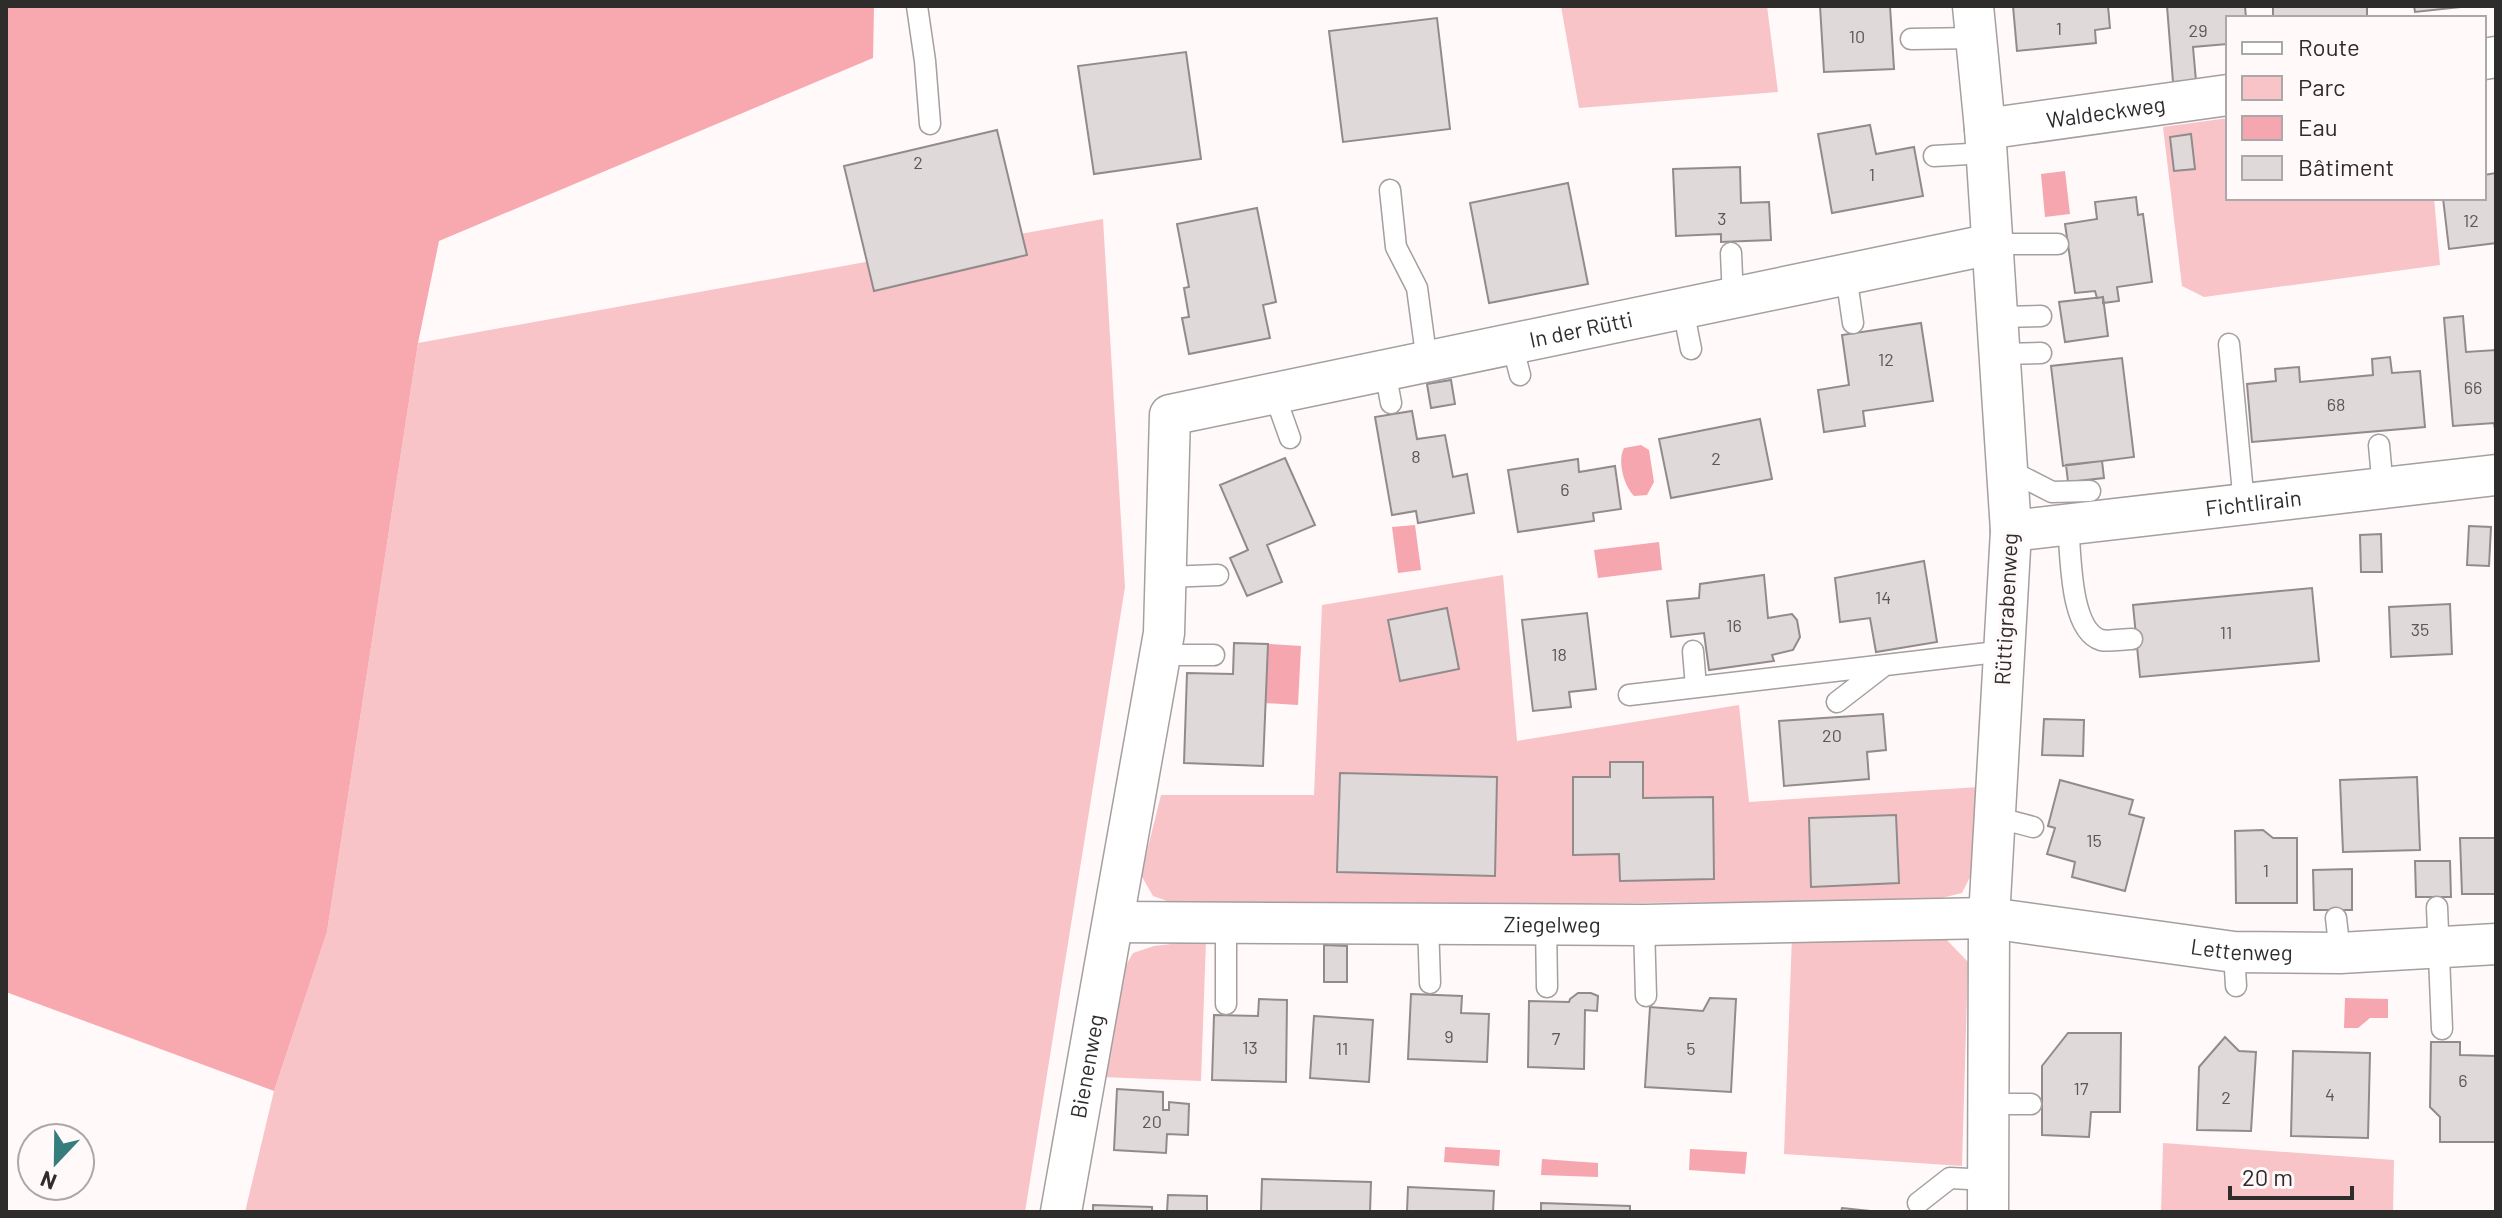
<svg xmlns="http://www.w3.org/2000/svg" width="2502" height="1218" font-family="Barlow,sans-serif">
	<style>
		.green { fill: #f8c4c8 }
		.forest { fill: #f8a9b0 }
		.water { fill: #f5a6ae }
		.building { fill: #e0d9da; stroke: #928b8c; stroke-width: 2 }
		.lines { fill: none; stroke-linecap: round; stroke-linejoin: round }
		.lane-casing { stroke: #a59f9f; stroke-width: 23 }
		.street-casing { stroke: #a59f9f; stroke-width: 43 }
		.lane { stroke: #fff; stroke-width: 20 }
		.street { stroke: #fff; stroke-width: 40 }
		.labels { text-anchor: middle; stroke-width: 7; stroke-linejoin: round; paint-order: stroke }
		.number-label { font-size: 18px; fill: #5b5758 }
		.street-label { font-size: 22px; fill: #2f2c2c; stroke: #fff9fa }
	</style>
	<rect width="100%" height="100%" fill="#fff9fa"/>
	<path class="green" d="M1561,6h206l11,86 -199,16z
		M2228,118v80h206l6,67 -236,32 -22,-11 -19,-159z
		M1103,219l22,368 -100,625h-780l29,-121 53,-159 91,-589z
		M1503,575l14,166 222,-36 10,97 229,-15 -1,76 -15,30 -33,8 -747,5 -29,-10 -12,-21 20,-80h153l8,-190z
		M1792,936h151l25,26 -6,204 -178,-12z
		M1206,940l-5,141 -99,-4 19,-103 12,-21 21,-7z
		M2163,1143l231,17 -1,52h-232z"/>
	<path class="forest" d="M6,6h868l-1,52 -434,183 -21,102 -91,589 -53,159 -268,-99z"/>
	<path class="water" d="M2065,171l5,43 -25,3 -4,-43z
		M1641,445l8,5 5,32 -7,13 -13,1c-10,-10 -17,-35 -10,-48z
		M1415,525l6,45 -23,3 -6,-46z
		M1659,542l3,28 -64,8 -4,-28z
		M1268,644l33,2 -3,59 -34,-2z
		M2345,998l43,1v19h-18l-12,10h-14z
		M1445,1147l55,3 -1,16 -55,-4z
		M1690,1149l57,3 -2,22 -56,-4z
		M1542,1159l56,4v14l-57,-2z"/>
	<path class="building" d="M1820,6h70l4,63 -70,3z
		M2013,6h95l2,22 -15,2 1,13 -79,8z
		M2167,6h78l1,12h-18v46l-1,-20 -34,3 3,34 -23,1z
		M2273,6h94v12h-94z
		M2414,6h56l-55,6z
		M1437,18l13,111 -107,13 -14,-111z
		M1186,52l15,107 -107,15 -16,-108z
		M1870,125l6,29 38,-7 9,49 -91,17 -14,-79z
		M997,130l30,125 -153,36 -30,-125z
		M2191,134l4,35 -21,2 -4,-34z
		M1740,167l1,36 28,-1 2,38 -50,2v-8l-45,2 -3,-67z
		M2496,173v70l-47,6 -6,-51h41v-23z
		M1568,183l20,101 -99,19 -19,-100z
		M2136,197l2,18 5,-1 9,68 -35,5 2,14 -16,2v-6l-6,1 -2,-7 -20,2 -10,-69 32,-5 -2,-17z
		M1257,208l19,94 -13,3 7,33 -81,16 -7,-36 7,-1 -5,-29 5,-1 -12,-63z
		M2103,297l5,39 -43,6 -6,-40z
		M2463,316l3,36 30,-2v85l-2,-12 -41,3 -9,-108z
		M1921,323l12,78 -70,10 2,15 -41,6 -6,-42 31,-5 -7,-50z
		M2390,357l2,16 28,-2 5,56 -173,15 -5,-58 29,-3 -1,-12 24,-2 1,15 73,-7 -1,-16z
		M2122,358l12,99 -71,9 -12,-100z
		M1451,380l4,24 -24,4 -4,-24z
		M1412,411l5,28 28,-4 8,42 14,-3 7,39 -56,10 -2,-12 -24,4 -17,-98z
		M1760,419l12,60 -101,19 -12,-59z
		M1285,458l30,67 -48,20 15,37 -35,14 -17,-38 18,-8 -28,-65z
		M1578,459l1,13 36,-6 6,43 -28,4 1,8 -76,11 -10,-62z
		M2102,461l2,17 -36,4 -2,-17z
		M2469,526l22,1 -2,39 -22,-1z
		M2381,534l1,38h-21l-1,-37z
		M1924,561l13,81 -61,10 -6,-34 -30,4 -5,-44z
		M1764,575l4,43 24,-4 5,6 3,17 -7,13 -21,5 2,6 -65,9 -5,-37 -33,4 -4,-36 32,-3 1,-14z
		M2312,588l7,73 -179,16 -7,-72z
		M2450,604l2,50 -61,3 -2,-50z
		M1447,608l12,61 -59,12 -12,-61z
		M1587,613l9,76 -27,3 2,15 -38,4 -11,-91z
		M1234,643l34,1 -5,122 -79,-3 3,-90 46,1z
		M1883,714l3,36 -19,2 2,27 -85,7 -5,-65z
		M2044,719l40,1 -1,36 -41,-1z
		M1610,762h33v36l70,-1 1,82 -94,2 -1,-27 -46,1v-78h37z
		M1340,773l157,4 -2,99 -158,-4z
		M2417,777l3,73 -77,2 -3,-72z
		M2060,780l73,20 -4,14 15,4 -19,73 -53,-14 3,-15 -28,-8 8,-26 -7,-2z
		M1896,815l3,68 -88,4 -2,-69z
		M2263,830l10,8h24v65h-61l-1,-72z
		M2460,838h36v56h-34z
		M2415,861h35l1,36h-35z
		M2352,869v41h-38l-1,-40z
		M1324,945l23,1v36h-23z
		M1578,993h13l7,3 -1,15 -12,-1 -1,59 -56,-2 1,-66 40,1 1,-3z
		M1411,994l51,2 -1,17 28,1 -2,48 -79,-3z
		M1710,998l26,1 -5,93 -86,-5 5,-80 53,4z
		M1259,999l28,1 -1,82 -74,-2 2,-65 44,1z
		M1314,1016l59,4 -4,62 -59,-4z
		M2068,1033h53l-1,79h-29l-2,25 -47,-2v-69z
		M2225,1037l14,14 17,1 -5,79 -54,-1 2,-63z
		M2431,1042h29v13l36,1v86h-56v-25l-10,-10z
		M2293,1051l77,2 -2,85 -77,-2z
		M1117,1089l46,3v18h6v-8l20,2 -1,31 -21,-1 -1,19 -52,-3z
		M1262,1179l109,3 -1,30h-109z
		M1408,1187l86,4 -1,21h-86z
		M1168,1195l39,1v16h-40z
		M1541,1203l89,3v6h-89z
		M1093,1205l59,2v5h-59z
		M1842,1208l38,4h-39z"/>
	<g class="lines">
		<defs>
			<path id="lane" d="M917,6l8,55 5,63
				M1911,39l65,-1
				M1934,156l52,-3
				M1390,190l6,57 21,41 10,74
				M1992,244h66
				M1731,253l2,46
				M1846,275l7,48
				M1683,309l8,40
				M1997,317l44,-1
				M1512,344l8,31
				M2229,344l15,160
				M1999,354l42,-1
				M1385,371l6,32
				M1274,393l16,45
				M2379,445l4,44
				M2007,469l45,23 38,-1
				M2068,525c3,27 1,105 33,115 8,2 22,-1 31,-1
				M1166,577l52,-2
				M1693,651l3,36
				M1160,655h54
				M1629,695l376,-44
				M1837,702l48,-37
				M1995,817l38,10
				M2437,907l5,122
				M2336,918l4,35
				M1428,923l2,60
				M1546,924l1,63
				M1644,925l2,71
				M2234,952l2,34
				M1226,1004v-82
				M1989,1104h42
				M1918,1203l32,-25 38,2"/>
			<g id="street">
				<path d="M1973,6l12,123 26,402 -22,387 -1,294"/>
				<path d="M2484,59l12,-2"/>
				<path id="s1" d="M1985,129l243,-34"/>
				<path id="s2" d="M2011,531l485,-56"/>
				<path id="s3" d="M1114,922l530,3 345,-7 245,34 106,1 156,-9"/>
				<path id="s4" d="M1061,1212l103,-579 6,-218 822,-171"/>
			</g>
		</defs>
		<use href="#lane" class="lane-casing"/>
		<use href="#street" class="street-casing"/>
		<use href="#lane" class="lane"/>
		<use href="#street" class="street"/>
	</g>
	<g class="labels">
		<g class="number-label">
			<text x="2059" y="35">1</text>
			<text x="2198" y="37">29</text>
			<text x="1857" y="43">10</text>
			<text x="918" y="169">2</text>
			<text x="1872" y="181">1</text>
			<text x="1722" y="225">3</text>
			<text x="2471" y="227">12</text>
			<text x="1886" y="366">12</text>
			<text x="2473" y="394">66</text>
			<text x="2336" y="411">68</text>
			<text x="1416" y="463">8</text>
			<text x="1716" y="465">2</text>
			<text x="1565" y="496">6</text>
			<text x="1883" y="604">14</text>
			<text x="1734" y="632">16</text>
			<text x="2420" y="636">35</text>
			<text x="2226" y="639">11</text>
			<text x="1559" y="661">18</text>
			<text x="1832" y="742">20</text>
			<text x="2094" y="847">15</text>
			<text x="2266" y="877">1</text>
			<text x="1449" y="1043">9</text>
			<text x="1556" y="1045">7</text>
			<text x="1250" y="1054">13</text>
			<text x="1342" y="1055">11</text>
			<text x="1691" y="1055">5</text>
			<text x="2463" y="1087">6</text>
			<text x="2081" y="1095">17</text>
			<text x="2330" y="1101">4</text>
			<text x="2226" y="1104">2</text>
			<text x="1152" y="1128">20</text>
		</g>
		<g class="street-label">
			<text dy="8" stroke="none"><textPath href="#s1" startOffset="122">Waldeckweg</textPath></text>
			<text dy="8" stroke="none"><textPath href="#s4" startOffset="1226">In der Rütti</textPath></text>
			<text dy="8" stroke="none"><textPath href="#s2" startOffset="244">Fichtlirain</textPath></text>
			<text transform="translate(2006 609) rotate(-87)" y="8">Rüttigrabenweg</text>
			<text dy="8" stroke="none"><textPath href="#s3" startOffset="438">Ziegelweg</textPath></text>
			<text dy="8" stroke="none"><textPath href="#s3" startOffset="1130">Lettenweg</textPath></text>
			<text dy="8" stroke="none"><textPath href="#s4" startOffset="148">Bienenweg</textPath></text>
		</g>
	</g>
	<rect width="2502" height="1218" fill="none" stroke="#2f2c2c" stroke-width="16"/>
	<rect x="2226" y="16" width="260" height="184" fill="#fff9fa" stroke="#aca7a8" stroke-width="2"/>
	<rect x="2242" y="42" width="40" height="12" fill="#ffffff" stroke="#aca7a8" stroke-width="2"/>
	<text x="2298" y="56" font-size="24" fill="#2f2c2c">Route</text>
	<rect x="2242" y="76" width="40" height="24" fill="#f8c4c8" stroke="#aca7a8" stroke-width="2"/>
	<text x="2298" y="96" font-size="24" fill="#2f2c2c">Parc</text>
	<rect x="2242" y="116" width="40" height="24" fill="#f5a6ae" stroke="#aca7a8" stroke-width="2"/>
	<text x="2298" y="136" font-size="24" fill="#2f2c2c">Eau</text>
	<rect x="2242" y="156" width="40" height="24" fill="#e0d9da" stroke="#aca7a8" stroke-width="2"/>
	<text x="2298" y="176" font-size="24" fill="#2f2c2c">Bâtiment</text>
	<g transform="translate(56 1162) rotate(202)"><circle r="38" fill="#fff9fa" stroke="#aca7a8" stroke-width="2"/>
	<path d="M0-6L14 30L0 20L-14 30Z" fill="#367e7d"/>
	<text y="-12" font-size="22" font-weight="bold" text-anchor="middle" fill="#2f2c2c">N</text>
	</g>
	<path d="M2230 1186v12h122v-12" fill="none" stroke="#2f2c2c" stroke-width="4"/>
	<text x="2242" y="1186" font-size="24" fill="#2f2c2c" stroke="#fff9fa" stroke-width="6" paint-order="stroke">20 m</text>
</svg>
